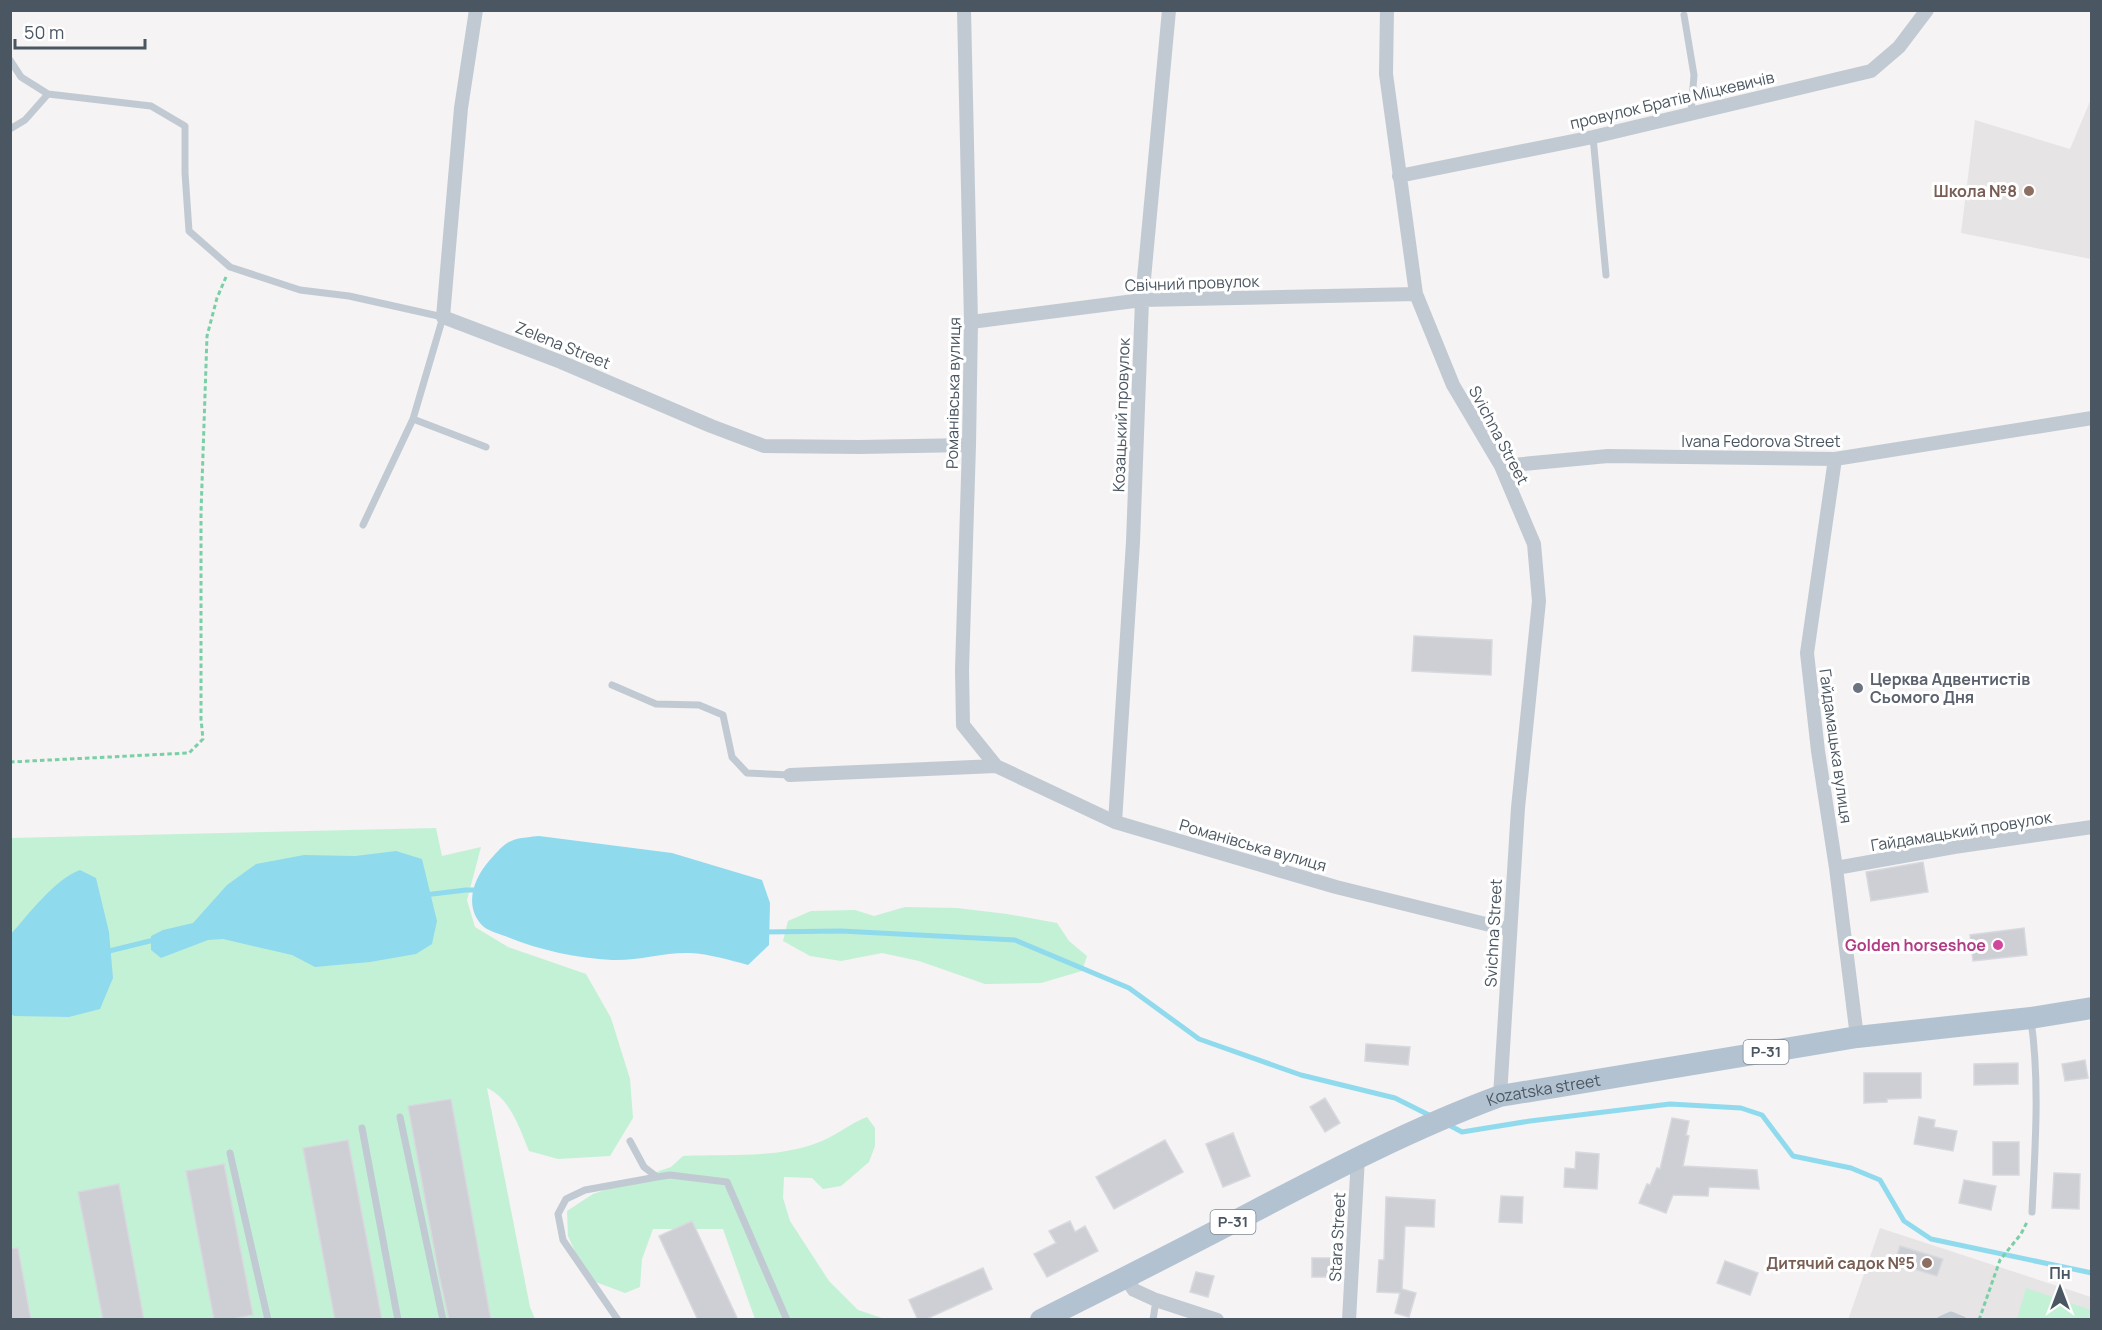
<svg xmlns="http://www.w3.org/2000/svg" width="2102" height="1330" font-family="Manrope,sans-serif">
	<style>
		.education { fill: #e6e4e5 }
		.green { fill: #c3f1d5 }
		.water { fill: #90daee }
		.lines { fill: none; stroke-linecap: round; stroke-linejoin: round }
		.stream { stroke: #90daee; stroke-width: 5 }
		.building { fill: #cdcfd5; stroke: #d7d9de; stroke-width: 1.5 }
		.path { stroke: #7ad0a6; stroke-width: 3; stroke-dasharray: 4.5 3; stroke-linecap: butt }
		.lane { stroke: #c1cad2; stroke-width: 7 }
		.street { stroke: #c1cad2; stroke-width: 14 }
		.primary { stroke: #b3c2d1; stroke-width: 22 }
		.education-dot { fill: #8d6e63; stroke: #fff; stroke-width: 2 }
		.worship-dot { fill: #6b7280; stroke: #fff; stroke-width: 2 }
		.hotel-dot { fill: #d1479c; stroke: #fff; stroke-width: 2 }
		.labels { text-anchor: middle; stroke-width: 6; stroke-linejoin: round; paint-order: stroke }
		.shield { fill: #fff; stroke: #808990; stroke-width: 1.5 }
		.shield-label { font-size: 15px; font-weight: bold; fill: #4a5661 }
		.street-label { font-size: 16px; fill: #4a5661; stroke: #fff }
		.education-label { font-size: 16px; font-weight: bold; fill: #785e54; stroke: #fff; text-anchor: end }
		.worship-label { font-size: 16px; font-weight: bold; fill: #5b616d; stroke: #fff; text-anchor: start }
		.hotel-label { font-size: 16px; font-weight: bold; fill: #b23c85; stroke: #fff; text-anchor: end }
	</style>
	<rect width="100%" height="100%" fill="#f5f3f3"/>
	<path class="education" d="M2091,99v160l-130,-26 14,-113 95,29z
		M1880,1228l211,69v22l-243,1z"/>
	<path class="green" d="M436,828l6,28 39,-9 -14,53 8,27 33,20 78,27 25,44 19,61 3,39 -23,38 -52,3 -29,-8c-9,-22 -19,-53 -42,-63l43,219 5,12h-524l-1,-481z
		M905,907l52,1 50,6 50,9 12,18 18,15 -5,15 -41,12 -56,1 -66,-23 -37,-8 -41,8 -31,-5 -27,-15 5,-20 23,-10 44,-1 19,6z
		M867,1117l8,11v18l-6,16 -28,24 -18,3 -11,-11 -28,-1 -1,21 7,23 39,60 29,29 27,9h-130l-32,-90h-70l-11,30 -2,28 -15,6 -32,-12 -13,-18 -12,-27 -1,-25 26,-17 78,-27 12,-11c46,-2 96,3 139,-15 16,-7 29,-18 45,-24z
		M2026,1288l65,22v9h-74z"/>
	<path class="water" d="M539,836l133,17 90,27 8,23 -1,42 -21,20c-18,-5 -39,-11 -58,-12 -25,-1 -52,8 -78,7 -36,-2 -73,-10 -107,-24 -6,-2 -16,-5 -21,-9 -21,-19 -11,-48 5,-66 19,-22 21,-22 50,-25z
		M396,851l26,8 15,62 -5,23 -16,10 -46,8 -55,5 -23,-12 -69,-16 -15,1 -47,18 -10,-8v-14l12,-6 30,-7 34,-38 29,-21 48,-9 51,1z
		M80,870l16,8 13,54 4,46 -13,31 -31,8 -55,-1 -4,-3 1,-79c18,-20 44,-55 69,-64z"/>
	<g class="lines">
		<path class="stream" d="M424,895l42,-5h11
			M763,932l78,-1 174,9 114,48 70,51 102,36 94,23 36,18
			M105,952l53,-13
			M1447,1124l15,8 68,-11 140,-17 71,4 21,7 31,41 58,12 29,12 24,41 27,18 161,34"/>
	</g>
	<path class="building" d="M1414,636l78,4 -1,35 -79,-4z
		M1923,862l5,30 -57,9 -5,-29z
		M2024,928l3,27 -54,6 -3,-26z
		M1366,1044l44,3 -2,18 -43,-4z
		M2085,1060l3,18 -23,3 -3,-17z
		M2018,1063v21l-44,1v-21z
		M1864,1073h57v25l-34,1v3l-23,1z
		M1325,1098l15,25 -15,9 -15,-25z
		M451,1099l40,221h-42l-10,-45 -31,-169z
		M1919,1117l16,3 -1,7 23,4 -4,20 -39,-7z
		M1672,1118l17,3 -3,14 3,1 -6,30 74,4 2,19 -50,-2 -1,9 -35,-1 -7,18 -27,-10 8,-19 3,1 7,-17 3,1z
		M1233,1133l17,43 -27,11 -17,-43z
		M348,1140l34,180h-47l-32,-172z
		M1165,1140l18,32 -69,37 -18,-32z
		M1993,1142h26v33h-26z
		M1576,1152l23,2 -2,35 -33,-2 1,-19 10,1z
		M224,1164l29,151 -26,5h-13l-28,-149z
		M2054,1173l26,1 -1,35 -27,-1z
		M1964,1180l32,6 -5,24 -32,-7z
		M119,1184l25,136h-41l-25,-128z
		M1501,1196l22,1 -1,26 -23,-1z
		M1386,1197l49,3 -1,27 -29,-1 -3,63 14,4 -7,24 -14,-4 5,-20 -23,-1 2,-32h5z
		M692,1221l46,99h-40l-39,-84z
		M1070,1221l5,11 10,-6 13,25 -51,26 -13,-23 22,-11 -7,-12z
		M1900,1246l43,13 -6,17 -43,-13z
		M18,1248l13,72h-21v-71z
		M1312,1258h21v19h-21z
		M1725,1261l33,12 -8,22 -33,-12z
		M983,1268l9,21 -68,31h-6l-9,-20z
		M1196,1272l18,4 -6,21 -18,-5z"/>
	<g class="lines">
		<path class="path" d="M10,762l179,-9 14,-14 -2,-20v-206l6,-177 10,-38 9,-21
			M1979,1320l21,-60 21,-26 6,-12"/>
		<path class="lane" d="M1684,15l10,60 -3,38
			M10,60l11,17 27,17 103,12 34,20v47l4,58 41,36 70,23 49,6 94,21 -30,102 -50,106
			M10,129l15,-9 23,-26
			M1593,137l13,138
			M413,419l73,28
			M612,685l44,19 43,1 24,10 9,42 15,16 43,2
			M2031,1020c9,63 4,129 1,192
			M400,1117l43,203
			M362,1128l36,192
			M630,1141l14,26 13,10 13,-2 57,7 60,138
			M230,1153l38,167
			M618,1320l-55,-80 -5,-26 8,-15 19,-9 72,-13
			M1153,1320l3,-20
			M1940,1320l11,-5 12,5"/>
		<path class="street" d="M476,10l-15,98 -18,209 118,45 150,64 53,20 95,1 110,-2
			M964,10l7,312 -2,123 -7,225 1,55 33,41 119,56 221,65 174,43
			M1387,10l-1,64 30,220 37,91 48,81 33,78 5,57 -21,207 -18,288
			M1399,176l194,-39 278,-66 28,-24 28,-37
			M971,322l171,-22 274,-6
			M1835,459l-28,194 11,98 18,117 21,169
			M1501,466l107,-10 227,3 257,-41
			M790,775l206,-9
			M1115,822l18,-280 9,-242 27,-290
			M1836,868l118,-21 138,-20
			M1126,1278l8,12 22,10 61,20
			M1349,1320l9,-163"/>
		<path class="primary" id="s1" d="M1041,1320c70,-35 139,-70 208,-106 82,-43 164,-86 251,-118l357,-59 174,-19 61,-10"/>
	</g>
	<g class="education-dot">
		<circle cx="2029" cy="191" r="6"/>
		<circle cx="1927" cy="1263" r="6"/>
	</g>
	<circle class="worship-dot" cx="1858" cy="688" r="6"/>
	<circle class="hotel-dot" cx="1998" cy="945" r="6"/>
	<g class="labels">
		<g class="shield">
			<rect x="1743.5" y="1040" width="45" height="24" rx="4.5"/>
			<rect x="1210.5" y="1210" width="45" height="24" rx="4.5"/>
		</g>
		<g class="shield-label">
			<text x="1766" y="1057">Р-31</text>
			<text x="1233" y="1227">Р-31</text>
		</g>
		<g class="street-label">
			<text transform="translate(1672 100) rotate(-13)" y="6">провулок Братів Міцкевичів</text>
			<text transform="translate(1192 283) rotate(-2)" y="6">Свічний провулок</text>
			<text transform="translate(563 345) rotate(22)" y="6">Zelena Street</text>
			<text transform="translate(953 393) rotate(-89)" y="6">Романівська вулиця</text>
			<text transform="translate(1121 415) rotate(-88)" y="6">Козацький провулок</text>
			<text transform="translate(1499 435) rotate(62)" y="6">Svichna Street</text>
			<text x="1761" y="447">Ivana Fedorova Street</text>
			<text transform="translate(1836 746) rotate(82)" y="6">Гайдамацька вулиця</text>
			<text transform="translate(1961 831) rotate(-9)" y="6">Гайдамацький провулок</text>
			<text transform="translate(1253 845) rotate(16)" y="6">Романівська вулиця</text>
			<text transform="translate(1493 933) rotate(-87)" y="6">Svichna Street</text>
			<text dy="6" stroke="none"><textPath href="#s1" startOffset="555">Kozatska street</textPath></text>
			<text transform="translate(1337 1237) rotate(-87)" y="6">Stara Street</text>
		</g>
		<g class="education-label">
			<text x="2017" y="197">Школа №8</text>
			<text x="1915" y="1269">Дитячий садок №5</text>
		</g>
		<g class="worship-label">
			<text x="1870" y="685">Церква Адвентистiв<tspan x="1870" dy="18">Сьомого Дня</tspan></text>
		</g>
		<g class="hotel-label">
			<text x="1986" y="951">Golden horseshoe</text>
		</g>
	</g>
	<rect width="2102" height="1330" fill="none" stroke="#4a5661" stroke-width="24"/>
	<g transform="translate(2060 1288)" stroke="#ffffff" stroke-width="4.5" paint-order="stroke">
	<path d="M0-4.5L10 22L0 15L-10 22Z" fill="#4a5661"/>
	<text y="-9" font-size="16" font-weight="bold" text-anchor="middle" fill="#4a5661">Пн</text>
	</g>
	<path d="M15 39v9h130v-9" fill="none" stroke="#4a5661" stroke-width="3"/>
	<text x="24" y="39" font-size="18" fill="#4a5661" stroke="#ffffff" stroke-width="4.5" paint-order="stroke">50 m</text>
</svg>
